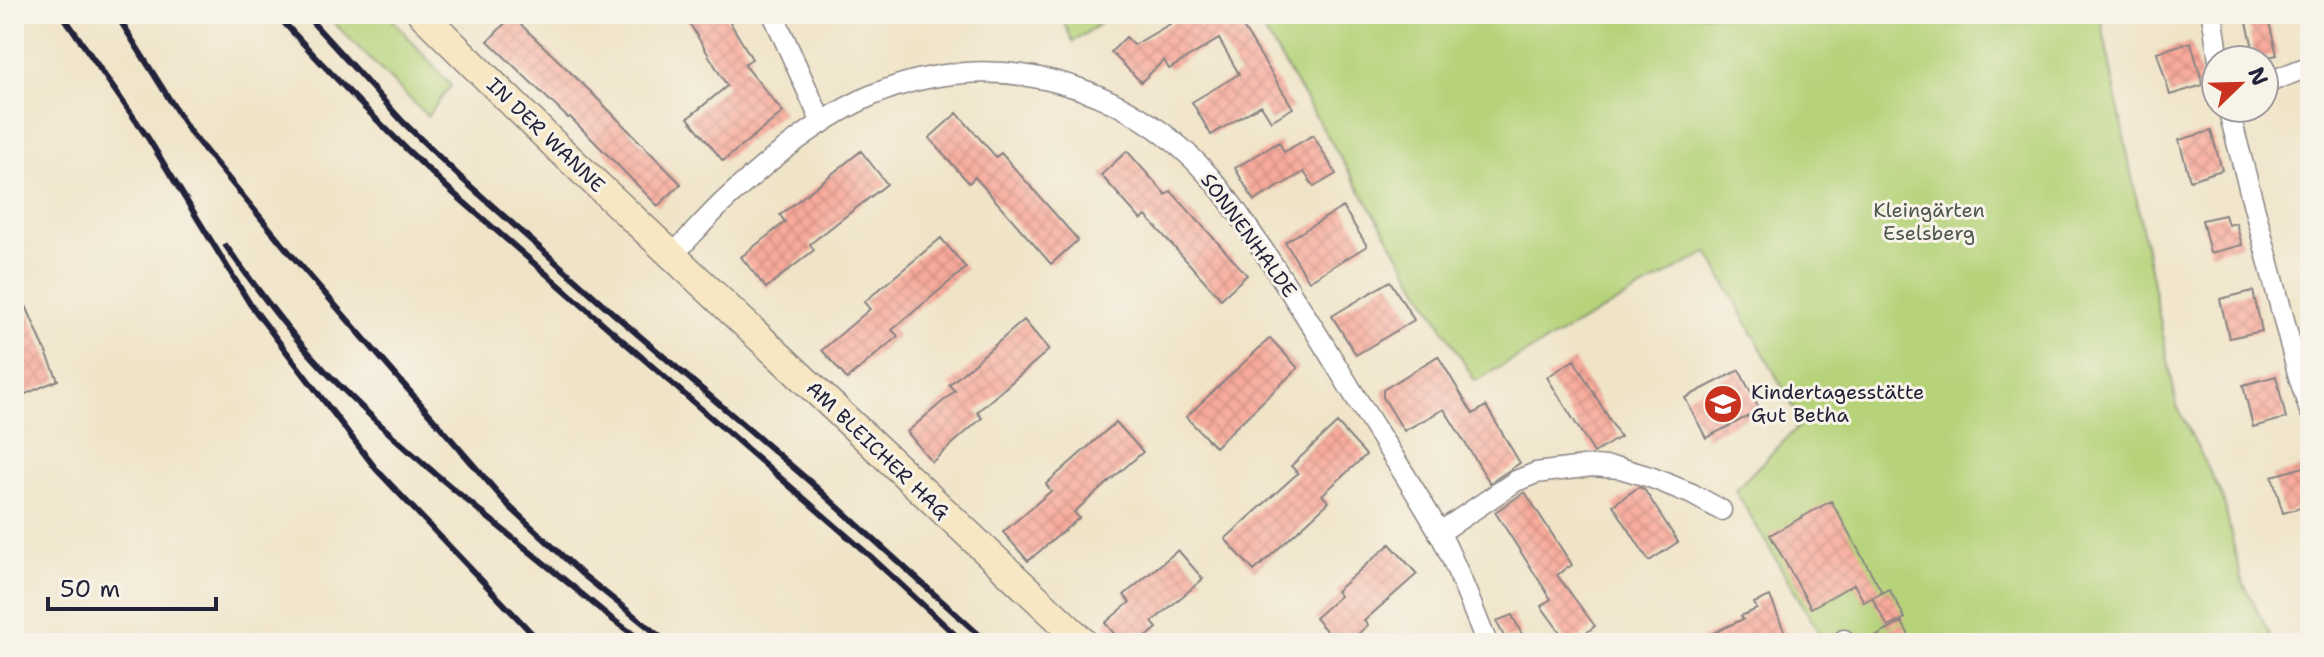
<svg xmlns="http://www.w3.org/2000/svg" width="2324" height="657" font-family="'Shantell Sans',sans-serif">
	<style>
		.garden { fill: #b6d37a; stroke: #6c7a5a; stroke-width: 2 }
		.building { fill: url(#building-cross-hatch) }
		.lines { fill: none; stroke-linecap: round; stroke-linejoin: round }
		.street-casing { stroke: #898382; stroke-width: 23 }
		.secondary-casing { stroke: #898382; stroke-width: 31 }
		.street { stroke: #fff; stroke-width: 20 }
		.secondary { stroke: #f7e8c3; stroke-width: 28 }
		.rail { stroke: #22223b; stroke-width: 6 }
		.labels { text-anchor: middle; stroke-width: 6; stroke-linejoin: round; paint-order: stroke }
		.street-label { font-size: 20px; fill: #22223b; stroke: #f7f3e8 }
		.park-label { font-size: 20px; fill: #4e574e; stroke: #f7f3e8 }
		.poi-label { font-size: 20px; fill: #22223b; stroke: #f7f3e8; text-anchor: start }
	</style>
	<defs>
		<pattern id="building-cross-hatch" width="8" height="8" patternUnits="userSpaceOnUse" patternTransform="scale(2)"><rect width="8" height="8" fill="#f8aa9b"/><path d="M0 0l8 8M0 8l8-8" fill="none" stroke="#d49286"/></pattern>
	</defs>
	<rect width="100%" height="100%" fill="#f7f3e8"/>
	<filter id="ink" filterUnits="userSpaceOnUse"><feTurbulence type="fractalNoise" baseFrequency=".0125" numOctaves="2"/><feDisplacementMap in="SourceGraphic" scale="16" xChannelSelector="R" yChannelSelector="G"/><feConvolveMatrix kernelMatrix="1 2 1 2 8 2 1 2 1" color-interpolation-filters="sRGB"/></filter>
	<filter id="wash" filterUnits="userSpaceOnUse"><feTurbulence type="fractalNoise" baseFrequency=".006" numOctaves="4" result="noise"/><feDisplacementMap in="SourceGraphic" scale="32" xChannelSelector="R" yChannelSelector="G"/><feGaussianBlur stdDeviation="1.8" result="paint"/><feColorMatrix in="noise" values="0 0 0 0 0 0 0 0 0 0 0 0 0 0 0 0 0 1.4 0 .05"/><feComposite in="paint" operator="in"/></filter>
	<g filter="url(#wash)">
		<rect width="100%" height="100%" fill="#f0e4c8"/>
		<path class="garden" d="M325,14h63l63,72 -24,30z
			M1060,14h54l-41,28z
			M1254,14h846l77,392 46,92 18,80 33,65h-449l-90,-153 67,-67 -94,-171 -233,129z"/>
		<g id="blocks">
			<path class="building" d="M684,14h41l27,45 -8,5 39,48 -60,49 -35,-43 39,-32z
				M1187,14h48l58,94 -22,13 -10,-16 -50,30 -19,-33 47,-28 -20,-35 -50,30 -5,-9 -23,22 -30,-30 15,-15 8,8z
				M2245,14h22l10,41 -21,5z
				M512,16l80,77 89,91 -23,22 -88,-89 -2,1 -80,-77z
				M2191,42l12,43 -33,10 -13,-43z
				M957,113l39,44 5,-4 77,87 -27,24 -76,-87 -6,6 -40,-45z
				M2211,131l11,39 -32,10 -11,-40z
				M1313,135l23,39 -22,13 -10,-15 -50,29 -19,-33 44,-26 5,10z
				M861,151l26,33 -77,60 4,6 -48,38 -25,-31 44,-35 -5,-7z
				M1127,151l39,44 5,-4 76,84 -26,24 -75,-83 -5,4 -40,-45z
				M1343,207l24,39 -58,35 -24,-39z
				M2225,215l3,10 8,-2 6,22 -32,8 -8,-33z
				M941,238l25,30 -74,62 6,6 -51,43 -25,-29 48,-41 -6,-7z
				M14,278l44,102 -44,19z
				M1390,281l24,39 -58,35 -24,-39z
				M2253,291l9,40 -33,7 -9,-39z
				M1024,320l25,30 -72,62 5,6 -50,44 -25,-30 48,-41 -6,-6z
				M1270,338l28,30 -83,79 -29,-30z
				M1438,356l35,58 13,-8 34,57 -30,20 -46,-74 -40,22 -21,-34v-7z
				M1574,360l46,77 -26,16 -47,-76z
				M1739,370l21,40 -54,28 -21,-40z
				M2276,376l10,42 -33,9 -10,-42z
				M1116,422l27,30 -69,60 5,6 -51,43 -25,-29 48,-41 -5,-7z
				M1337,423l29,32 -44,40 7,7 -75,69 -29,-32 73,-66 -7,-7z
				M2304,467l6,21v17l-27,8 -11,-37z
				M1639,487l5,2 34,53 -29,19 -36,-56z
				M1525,492l47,73 -15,10 38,51 -22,17h-5l-27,-37 10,-7 -56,-87z
				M1831,501l51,91 -18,10 -10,-18 -43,24 -41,-73z
				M1390,544l27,30 -53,47 4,4 -20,18h-11l-22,-25 25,-22 -4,-5z
				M1178,550l25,29 -51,43 5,6 -18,15h-17l-17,-20 25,-21 -6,-7z
				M1889,589l16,29 -17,9 -16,-29z
				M1770,596l16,40 -16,7h-78l51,-24 -2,-3 16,-7 -3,-6z
				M1512,615l10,19 -16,6 -10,-19z
				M1902,622l11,21h-49z"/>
		</g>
	</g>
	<g filter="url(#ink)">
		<use href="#blocks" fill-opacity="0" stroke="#898382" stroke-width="2"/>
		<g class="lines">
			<defs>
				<path id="street" d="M773,14l49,109
					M2212,14l7,46
					M2264,84l46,-18
					M2228,108l71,269 11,34
					M673,254c20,-19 38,-42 59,-60 39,-36 94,-80 143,-100 117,-49 252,-12 335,83 20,22 36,49 53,73 28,42 55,85 81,128 31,52 66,102 95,154 19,35 32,74 48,111
					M1439,533l77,-52 20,-8 56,-7 28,2 30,9 42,17 29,16
					M1844,640v3"/>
				<path id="secondary" d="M422,14l133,131 529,498"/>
			</defs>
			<use href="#street" class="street-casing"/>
			<use href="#secondary" class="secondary-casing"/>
			<use href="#street" class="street"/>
			<use href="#secondary" class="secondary"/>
			<path class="rail" d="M62,14l86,124 102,166 126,165 165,174
				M116,14l74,118 99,120 220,254 73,68 86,69
				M276,14c56,62 114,121 175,177l419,365 94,87
				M305,14l98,108 56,54 155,138 194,166 180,163
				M226,246c36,50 72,99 116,142 84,84 179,155 270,231l33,24"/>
		</g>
	</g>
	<defs>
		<symbol id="school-disc" viewBox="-11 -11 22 22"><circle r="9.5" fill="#c8321e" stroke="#f7f3e8"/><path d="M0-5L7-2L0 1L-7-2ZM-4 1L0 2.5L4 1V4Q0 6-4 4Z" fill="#fff"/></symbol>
	</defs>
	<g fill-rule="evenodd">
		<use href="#school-disc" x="1701" y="382" width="44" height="44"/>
	</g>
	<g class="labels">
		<g class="street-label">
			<text transform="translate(546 135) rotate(44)" y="7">IN DER WANNE</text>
			<text transform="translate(1249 235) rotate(54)" y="7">SONNENHALDE</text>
			<text transform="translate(878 450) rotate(44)" y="7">AM BLEICHER HAG</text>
		</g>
		<g class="park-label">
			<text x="1929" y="217">Kleingärten<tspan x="1929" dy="23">Eselsberg</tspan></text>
		</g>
		<g class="poi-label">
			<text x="1751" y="399">Kindertagesstätte<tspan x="1751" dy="23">Gut Betha</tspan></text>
		</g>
	</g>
	<rect width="2324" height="657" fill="none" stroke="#f7f3e8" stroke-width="48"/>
	<g transform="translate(2240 84) rotate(67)"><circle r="38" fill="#f7f3e8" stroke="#a29fa3" stroke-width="2"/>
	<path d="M0-6L14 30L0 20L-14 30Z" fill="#c8321e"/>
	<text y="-12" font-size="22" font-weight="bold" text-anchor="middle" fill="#22223b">N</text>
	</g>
	<path d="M48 597v12h168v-12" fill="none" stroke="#22223b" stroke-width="4"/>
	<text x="60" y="597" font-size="24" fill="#22223b" stroke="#f7f3e8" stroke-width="6" paint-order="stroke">50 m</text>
</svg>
